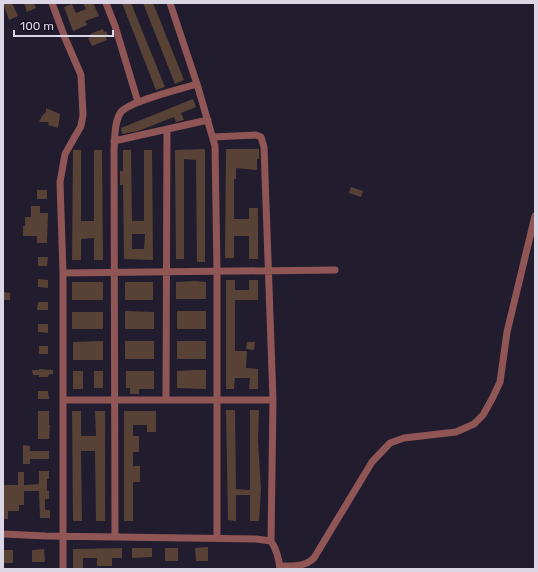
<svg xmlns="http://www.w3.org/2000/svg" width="538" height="572" font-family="Rubik,sans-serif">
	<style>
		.building { fill: #574235; fill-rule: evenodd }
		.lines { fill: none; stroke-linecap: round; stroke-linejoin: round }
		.street { stroke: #905555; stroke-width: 7 }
	</style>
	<rect width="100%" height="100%" fill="#221c2f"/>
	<path class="building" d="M3,3h9l6,13 -9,4z
		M24,3h10l2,5 -9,4z
		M83,3h10l6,13 -14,5 2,4 -14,6 -9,-24 8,-3 4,9 10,-4z
		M122,3h9l34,84 -9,3z
		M143,3h10l31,77 -9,4z
		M103,29l1,3 2,-1 2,5 -2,1 1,3 -15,6 -4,-8 3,-1 -1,-3z
		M193,99l3,8 -15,6 3,7 -8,2 -2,-5 -36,14 -16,3 -1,-6z
		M46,108l14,6 -2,14 -10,-3 1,-3h-10l3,-6 4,-4z
		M205,149v113h-8l-1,-102 -12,-1v100h-8l-1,-109z
		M226,149h33v10h-2v11l-21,-2v11h-2v40h15v-11h9v51h-9v-23h-15v22h-9z
		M73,150h8v71h13v-71h8l1,110h-9v-22l-13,1v21h-9z
		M123,150h8l1,71h12v-71h8l1,110 -29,-1 -1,-74h-3v-14h3zM132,234h13l-1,15h-12z
		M351,187l12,4 -2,6 -12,-4z
		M37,190h10v9h-10z
		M31,206h9v7h8l-1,30h-10v-7h-14v-10h2v-9h6z
		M38,257h10l-1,9h-9z
		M38,279l10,1v8l-10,-1z
		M226,280h9v10h14v-10h9v20h-23v51h12l-1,17 12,1v20h-9l1,-11h-15l-1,11h-8z
		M195,281l11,1v17h-30v-17z
		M72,282h31v18h-31z
		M125,282h28v18h-28z
		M3,292l7,1v7h-7z
		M38,302h10v8h-11z
		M125,311l29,1v17h-29z
		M177,311h29v18h-29z
		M72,312h31v17h-31z
		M38,324h10v9l-10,-1z
		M103,341v19h-30v-18z
		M125,341h29v18h-29z
		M177,341h29v18h-29z
		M247,342h8l-1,8 -8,-1z
		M39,346h9v8h-9z
		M39,369l14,1v4h-4l-1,3h-9v-2h-6l-1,-5h7z
		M196,370h10v19l-29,-1v-17z
		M73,371h10v18h-10z
		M94,371h9v17h-9z
		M126,371h28v18h-15v5h-9v-6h-4z
		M38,391h10l1,8h-11z
		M226,410h9l1,79 14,1v-80h9l-1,30 3,50 -2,31h-9v-26h-14v26l-8,-1z
		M38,411h11v14h1l-1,14h-11z
		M72,411h9v25h15l-1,-25h10v110h-9l-1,-70h-14l1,70h-9z
		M124,411h32v21h-9v-7h-14v11h6v16h-6v14h7v16h-7v39h-9z
		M23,445l7,1v5h19v8h-19v5h-7z
		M39,471h10v8h-2v12h2v8h-4v11h5v8h-10l-1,-27h-15v14h-5v6h-11v8h-5v-34h15v-13h6v13l15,-1z
		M208,547v14h-12l-1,-13z
		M122,548v10h-10v8h-15v-8h-14v11h-10v-20z
		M132,548h20v9l-20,1z
		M165,548h13v13h-13z
		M44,549l1,13h-13v-12z
		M3,550h10v13h-10z"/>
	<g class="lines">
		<path class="street" d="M52,3l13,35 16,37 2,40 -2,11 -16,28 -5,28 3,91v296
			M106,3l9,23 23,76
			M170,3l27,81 18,62 2,125v267
			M213,137l43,-2 5,2 3,10 9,253 -2,141c6,9 8,18 9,28
			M114,141l94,-21
			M63,273l272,-3
			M63,400h210
			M166,400l1,-270
			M3,534l43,2 210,3 15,2
			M115,536l-1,-387c1,-11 0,-28 7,-37 9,-11 60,-23 76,-28
			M280,566c13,0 25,1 34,-8l58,-96 18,-19 14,-5 52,-6 18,-8 9,-9 9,-16 8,-17 7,-50 28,-116"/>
	</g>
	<rect width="538" height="572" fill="none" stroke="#dad6e4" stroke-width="8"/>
	<path d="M14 30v6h99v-6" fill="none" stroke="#dad6e4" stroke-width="2"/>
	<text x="20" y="30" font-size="12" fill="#dad6e4" stroke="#191325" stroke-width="3" paint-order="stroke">100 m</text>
</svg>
